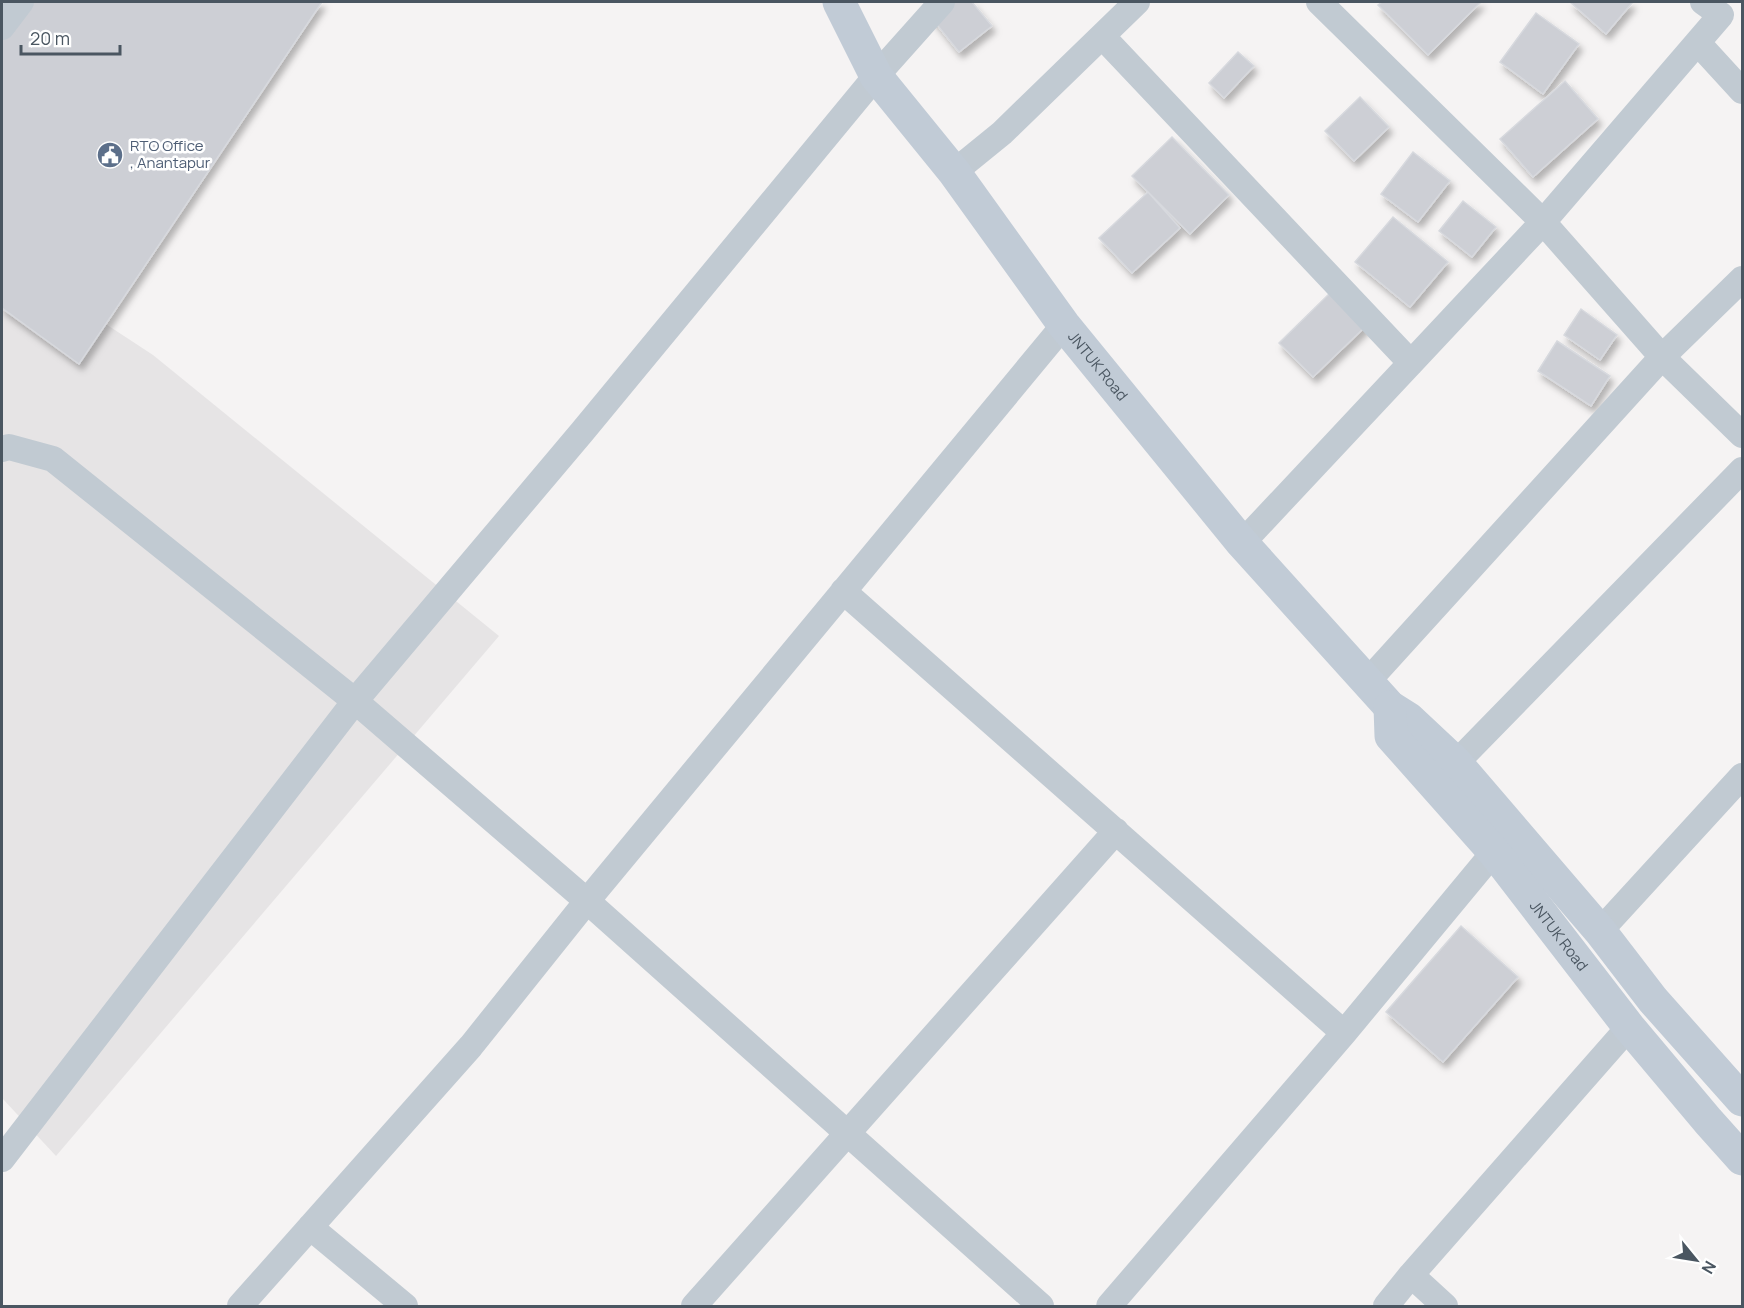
<svg xmlns="http://www.w3.org/2000/svg" width="1744" height="1308" font-family="Manrope,sans-serif">
	<style>
		.education { fill: #e6e4e5 }
		.building { fill: #cdcfd5; stroke: #d7d9de; stroke-width: 1.5; filter: url(#shadow) }
		.lines { fill: none; stroke-linecap: round; stroke-linejoin: round }
		.street { stroke: #c1cad2; stroke-width: 26 }
		.secondary { stroke: #c1cbd6; stroke-width: 33 }
		.labels { text-anchor: middle; stroke-width: 5; stroke-linejoin: round; paint-order: stroke }
		.service-label { font-size: 15px; fill: #4e5e75; stroke: #fff; text-anchor: start }
		.street-label { font-size: 15px; fill: #4a5661; stroke: #fff }
	</style>
	<defs>
		<filter id="shadow"><feDropShadow dx="3.5" dy="6" stdDeviation="3" flood-color="#0004"/></filter>
	</defs>
	<rect width="100%" height="100%" fill="#f5f3f3"/>
	<path class="education" d="M2,256l151,99 346,281 -443,520 -54,-58z"/>
	<path class="building" d="M2,2h320l-243,362 -77,-56z
		M949,2h23l20,24 -33,26 -29,-36z
		M1382,2h99l-53,53 -50,-50z
		M1570,2h61l1,1 -26,31z
		M1536,13l43,31 -36,50 -43,-32z
		M1238,52l16,14 -30,32 -15,-15z
		M1565,81l33,38 -65,58 -33,-38z
		M1360,97l29,30 -35,34 -29,-30z
		M1172,137l57,58 -39,39 -58,-58z
		M1413,152l37,29 -32,41 -37,-28z
		M1148,192l32,36 -48,45 -33,-35z
		M1463,201l33,26 -24,30 -33,-26z
		M1393,217l55,45 -38,45 -55,-45z
		M1333,290l34,35 -54,52 -34,-34z
		M1581,309l36,26 -17,25 -36,-25z
		M1557,341l53,35 -19,30 -53,-35z
		M1461,926l57,51 -75,85 -57,-50z"/>
	<g class="lines">
		<path class="street" d="M2,27l19,-25
			M1102,36l309,327
			M1698,43l44,48
			M954,172l48,-39 135,-131
			M1742,279l-80,78 80,78
			M2,449l7,-2 44,12 302,242 227,-269 294,-356 66,-74
			M1242,543l301,-321 -224,-220
			M843,591l501,442
			M1367,682l295,-325 -119,-135 178,-207 -18,-13
			M1456,763l286,-293
			M1600,931l142,-155
			M2,1159l353,-458 232,200 454,405
			M310,1227l95,79
			M240,1306l231,-260 116,-145 477,-576
			M694,1306l422,-475
			M1109,1306l235,-273 150,-181
			M1386,1306l25,-31
			M1445,1306l-34,-31 218,-248"/>
		<g class="secondary">
			<path id="s1" d="M839,2l37,74 78,96 110,153 178,218 148,164 19,12 47,44 144,168 53,69 89,100"/>
			<path id="s2" d="M1390,707l1,29 103,116 135,175 79,94 34,38"/>
		</g>
	</g>
	<defs>
		<symbol id="civic-disc" viewBox="-11 -11 22 22"><circle r="9.5" fill="#5c6f8a" stroke="#fff"/><path d="M-.6-6.5H3V-4.5H.6V-3L4-1V1h2V6H-6V1h2V-1L-.6-3ZM-1.2 2.5V6h2.4V2.5Z" fill="#fff"/></symbol>
	</defs>
	<g fill-rule="evenodd">
		<use href="#civic-disc" x="95" y="140" width="30" height="30"/>
	</g>
	<g class="labels">
		<g class="service-label">
			<text x="130" y="151">RTO Office<tspan x="130" dy="17">, Anantapur</tspan></text>
		</g>
		<g class="street-label">
			<text dy="5" stroke="none"><textPath href="#s1" startOffset="448">JNTUK Road</textPath></text>
			<text dy="5" stroke="none"><textPath href="#s2" startOffset="290">JNTUK Road</textPath></text>
		</g>
	</g>
	<rect width="1744" height="1308" fill="none" stroke="#4a5661" stroke-width="6"/>
	<g transform="translate(1696 1260) rotate(120)" stroke="#ffffff" stroke-width="4.5" paint-order="stroke">
	<path d="M0-4.5L10 22L0 15L-10 22Z" fill="#4a5661"/>
	<text y="-9" font-size="16" font-weight="bold" text-anchor="middle" fill="#4a5661">N</text>
	</g>
	<path d="M21 45v9h99v-9" fill="none" stroke="#4a5661" stroke-width="3"/>
	<text x="30" y="45" font-size="18" fill="#4a5661" stroke="#ffffff" stroke-width="4.5" paint-order="stroke">20 m</text>
</svg>
